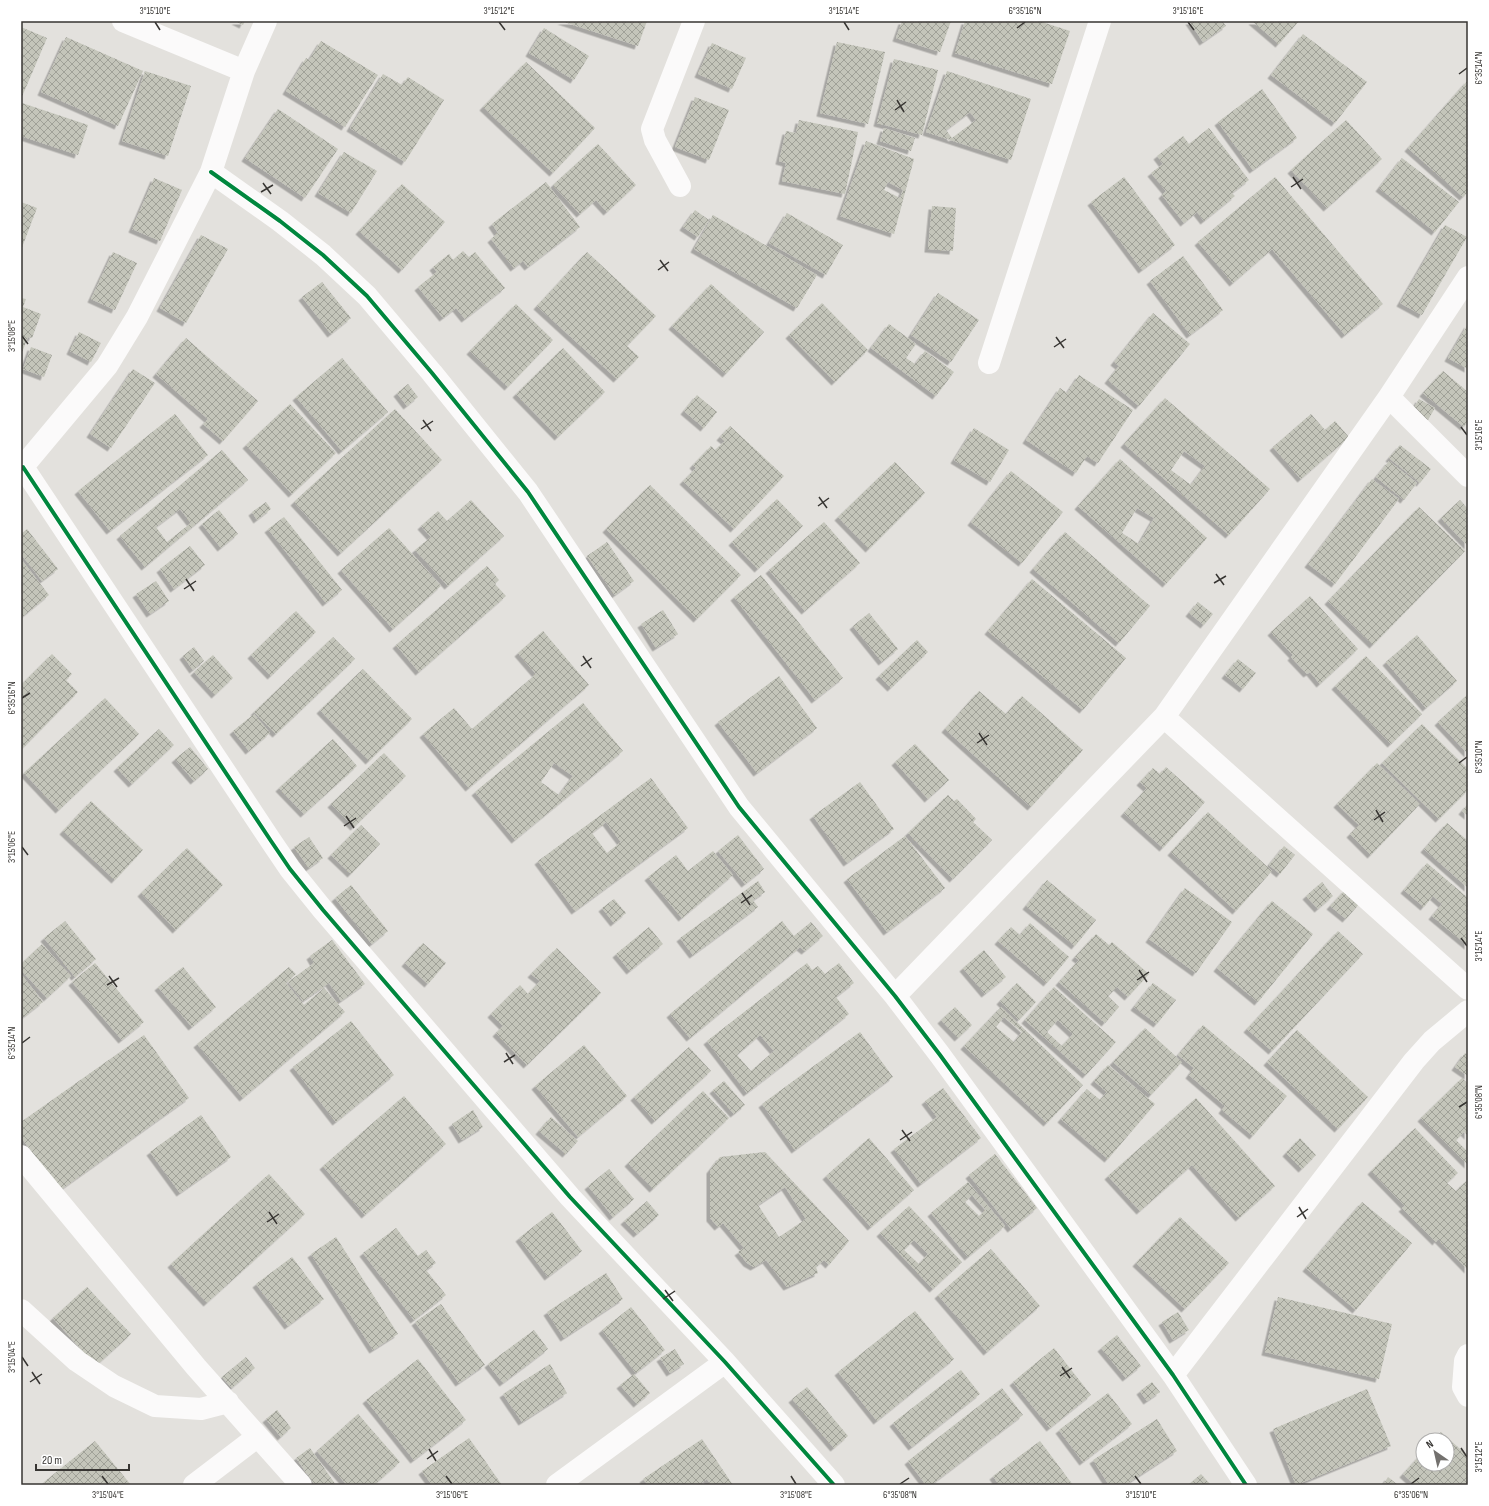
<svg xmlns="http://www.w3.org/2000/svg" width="1489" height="1506" font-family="'Sofia Sans Condensed',sans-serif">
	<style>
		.building { fill: url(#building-cross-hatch); fill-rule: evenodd; filter: url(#shadow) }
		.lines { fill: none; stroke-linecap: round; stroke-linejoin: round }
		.minor { stroke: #fbfafa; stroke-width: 22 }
		.cycleway-casing { stroke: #fff; stroke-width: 6 }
		.cycleway { stroke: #00873e; stroke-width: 4 }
		.ticks { fill: none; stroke: #373532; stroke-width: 1.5 }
		.neatline { fill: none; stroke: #373532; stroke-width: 1.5 }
		.ticks-label { font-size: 10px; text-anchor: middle; fill: #373532 }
	</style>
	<defs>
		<pattern id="building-cross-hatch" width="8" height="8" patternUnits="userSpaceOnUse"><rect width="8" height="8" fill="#c4c5ba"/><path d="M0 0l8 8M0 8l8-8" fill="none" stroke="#a0a198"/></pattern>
		<filter id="shadow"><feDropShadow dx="-3.5" dy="3.5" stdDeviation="0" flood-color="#0004"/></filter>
	</defs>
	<rect width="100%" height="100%" fill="#e3e1dd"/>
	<path class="building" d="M235,21h10l-2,4z
		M561,21h86l-9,25z
		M902,21h49l-11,31 -44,-14z
		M965,21h74l31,10 -18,53 -97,-31z
		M1189,21h33l4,5 -23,16z
		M1252,21h47l-20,23z
		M21,27l26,11 -26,61z
		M544,28l45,28 -15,24 -45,-27z
		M1303,34l64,48 -32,41 -64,-48z
		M66,37l77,34 -25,55 -77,-34z
		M321,41l57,34 -33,52 -59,-36 20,-33 3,2z
		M837,42l48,10 -17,72 -48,-11z
		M712,43l34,15 -14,31 -34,-15z
		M894,59l44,11 -16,65 -45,-12z
		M526,62l69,66 -42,45 -70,-66z
		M145,71l46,15 -23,70 -46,-15z
		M947,71l84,28 -20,61 -85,-28zM970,112l6,8 -24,18 -6,-8z
		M383,74l19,11 6,-8 36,23 -39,62 -55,-34z
		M1468,80v112l-5,5 -55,-49z
		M1262,89l35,49 -44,32 -35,-48z
		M695,97l34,13 -20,50 -34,-13z
		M22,103l66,22 -10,30 -57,-19v-29z
		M278,109l60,40 -33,49 -60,-40z
		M799,120l59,12 -13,62 -63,-13 4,-18 -7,-2 7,-30 10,2z
		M1346,120l36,39 -55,49 -36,-38z
		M884,128l31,10 -4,13 -31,-10z
		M1209,128l40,52 -17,13 3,3 -31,25 -7,-9 -13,11 -22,-28 4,-4 -15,-18 12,-9 -6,-8 26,-20 6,8z
		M866,141l48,18 -20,75 -54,-18zM888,182l15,8 -3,8 -16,-8z
		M598,144l38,41 -29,27 -11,-12 -16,14 -27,-29z
		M344,152l33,19 -26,42 -33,-20z
		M1402,158l57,44 -24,30 -56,-44z
		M1124,177l51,68 -33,25 -51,-68z
		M1275,177l108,127 -38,31 -73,-86 -39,34 -35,-41z
		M154,178l28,12 -22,51 -28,-12z
		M546,182l34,45 -52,40 -5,-6 -9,7 -23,-29 7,-6 -6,-9z
		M402,184l43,38 -43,48 -43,-39z
		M21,202l16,6 -16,42z
		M932,206l24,2 -3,43 -25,-2z
		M695,210l14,10 -11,17 -15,-10z
		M787,213l56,32 -17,30 -57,-32z
		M713,215l104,60 -20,33 -103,-59z
		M1445,225l22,12 -45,78 -22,-12z
		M201,235l27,14 -42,74 -26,-15z
		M463,251l6,6 6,-5 30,36 -40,31 -9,-11 -13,10 -25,-31 19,-15 -4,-5 16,-13 4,6z
		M113,252l24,11 -22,47 -24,-11z
		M587,252l69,64 -29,30 12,11 -22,22 -80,-73z
		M1183,256l40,54 -33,25 -40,-54z
		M322,282l29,36 -20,16 -29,-37z
		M711,284l53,48 -38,42 -54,-48z
		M938,293l41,27 -28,42 -40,-27z
		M21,298l5,1 -3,8 18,7 -9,24 -4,-1 -7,18z
		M822,303l46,47 -33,32 -46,-47z
		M516,304l37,36 -45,47 -38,-36z
		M1153,313l37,31 -51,62 -31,-26 11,-14 -5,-4z
		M889,324l27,20 -10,14 9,6 10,-13 29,21 -18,24 -65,-48z
		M1468,324v45l-20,-11z
		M79,332l22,11 -10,19 -21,-11z
		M186,338l72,63 -35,40 -20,-17 5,-5 -52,-45z
		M31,347l21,8 -8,22 -21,-8z
		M563,348l42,44 -47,45 -42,-43z
		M342,358l46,54 -46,39 -46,-54z
		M133,369l22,14 -44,65 -21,-14z
		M1443,371l25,21v29l-4,6 -41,-34z
		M1079,375l54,35 -35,53 -11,-7 -11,17 -50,-33 34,-52 7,5z
		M408,384l10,13 -11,9 -10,-13z
		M697,395l20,17 -13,16 -20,-17z
		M1165,398l105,91 -41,46 -105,-91zM1184,451l21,15 -14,19 -20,-15z
		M1419,399l16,9 -7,12 -16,-9z
		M290,404l46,49 -44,41 -46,-49z
		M395,409l47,51 -101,93 -47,-51z
		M175,414l33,41 -98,76 -32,-40z
		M1311,414l14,16 10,-9 14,16 -48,42 -28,-32z
		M730,426l54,50 -50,53 -51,-48 13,-13 -3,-3 18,-19 4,4 10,-9 -5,-4z
		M974,428l35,22 -19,32 -36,-22z
		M1400,445l31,24 -11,14 -31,-25z
		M222,450l26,30 -103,87 -25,-31zM180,509l11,14 -24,19 -11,-15z
		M1120,459l87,79 -41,46 -88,-78zM1137,508l17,10 -15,26 -17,-11z
		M1389,461l28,22 -13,17 -28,-23z
		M895,462l30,31 -56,56 -31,-32z
		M1011,471l52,41 -41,51 -51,-41z
		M1372,479l27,20 -64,85 -27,-20z
		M650,485l91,90 -44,44 -91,-90z
		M777,499l26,27 -45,43 -26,-27z
		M471,500l33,36 -56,50 -33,-36 16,-13 -10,-11 17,-15 9,10z
		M1460,500l8,9v37l-27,-28z
		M266,502l5,7 -14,11 -5,-8z
		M1419,507l46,44 -92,94 -45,-44z
		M219,510l19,24 -17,14 -19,-24z
		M284,517l58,73 -16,13 -58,-74z
		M824,522l36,41 -55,48 -36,-41z
		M389,528l52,58 -48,43 -52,-59z
		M27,529l31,40 -16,12 -21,-27v-20z
		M1065,532l85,74 -31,37 -86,-74z
		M607,542l27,39 -19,14 -28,-39z
		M190,546l15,19 -31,24 -14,-20z
		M21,559l28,36 -28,23z
		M487,566l12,14 -4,4 11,12 -87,76 -23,-27z
		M761,575l82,103 -28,22 -81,-103z
		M1032,579l94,79 -43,52 -95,-79z
		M156,581l13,20 -19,13 -14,-20z
		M1310,596l48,53 -38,35 -10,-12 -3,2 -16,-17 2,-2 -22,-23z
		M1198,602l15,12 -9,11 -15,-12z
		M663,610l15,24 -22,14 -15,-24z
		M296,611l20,21 -45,44 -20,-21z
		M869,613l29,36 -16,13 -29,-36z
		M543,631l46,54 -120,103 -46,-54 31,-26 18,21 64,-55 -18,-21z
		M1417,635l40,46 -31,27 -40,-46z
		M333,637l22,22 -79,75 -22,-22z
		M917,640l11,12 -37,36 -12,-12z
		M194,647l10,14 -11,9 -10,-14z
		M52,654l20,20 -6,6 12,12 -57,58v-65z
		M213,655l20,23 -18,17 -21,-23z
		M1366,656l56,58 -31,30 -56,-58z
		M1238,659l18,14 -13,16 -18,-14z
		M363,669l49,50 -43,42 -49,-51z
		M779,676l38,52 -60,45 -39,-51z
		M979,691l27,23 16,-18 61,54 -52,57 -86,-78z
		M1468,694v60l-30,-32z
		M105,698l34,36 -80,76 -35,-37z
		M583,703l40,48 -108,89 -40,-48zM554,763l19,13 -14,19 -18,-13z
		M254,714l16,19 -21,18 -16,-20z
		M1422,724l46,45v21l-29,29 -57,-56z
		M159,729l15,16 -42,39 -15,-16z
		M333,739l24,27 -53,48 -25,-26z
		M915,744l34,36 -21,19 -33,-37z
		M190,747l18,22 -14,12 -19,-22z
		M384,753l22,23 -52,51 -23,-23z
		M1377,763l43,41 -49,51 -21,-21 9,-9 -22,-21z
		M1166,767l39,35 -42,46 -39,-35 23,-25 -7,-6 13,-14 7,6z
		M651,778l37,50 -113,83 -37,-50zM606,822l15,20 -14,11 -15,-20z
		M860,782l34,47 -47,34 -34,-47z
		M948,795l6,6 3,-2 19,20 -3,3 19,18 -39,39 -45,-46z
		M91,801l52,49 -28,30 -52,-49z
		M1468,804v12l-6,-5z
		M1208,812l64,59 -36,40 -65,-59z
		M1447,823l21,18v47l-44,-39z
		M361,825l19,19 -29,30 -20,-19z
		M738,835l26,34 -19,15 -27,-33z
		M905,836l40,52 -58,44 -40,-53z
		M309,837l14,21 -14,10 -15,-21z
		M1284,846l11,9 -15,19 -11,-9z
		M187,848l36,37 -47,45 -35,-37z
		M713,851l20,24 -51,43 -34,-41 28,-22 12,16z
		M1427,863l41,35v48l-36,-30 10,-12 -9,-8 -9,11 -20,-17z
		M1047,880l49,40 -21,26 -49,-40z
		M758,881l7,11 -12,8 5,7 -65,48 -13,-17z
		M1322,882l11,14 -15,13 -12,-13z
		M351,885l37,46 -16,13 -37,-46z
		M1185,888l47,34 -36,51 -47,-34z
		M1345,890l15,13 -14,16 -16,-13z
		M614,899l12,14 -12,10 -12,-15z
		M1272,901l41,33 -55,68 -41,-34z
		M65,921l31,38 -21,18 -31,-39z
		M782,921l12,15 17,-14 12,14 -18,15 -5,-4 -110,91 -20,-24z
		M1030,923l39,34 -22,26 -49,-42 13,-14 9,8z
		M649,927l14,17 -33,27 -14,-17z
		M1338,931l25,23 -91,97 -25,-22z
		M1096,934l13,11 3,-3 37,32 -21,23 -11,-10 -9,9 11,11 -14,16 -46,-41 20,-22 -4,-3z
		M332,940l33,44 -24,17 -12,-18 -26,18 -15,-19 26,-19 -4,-7z
		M423,943l23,20 -18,21 -23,-21z
		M42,944l29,32 -24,22 -26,-28v-6z
		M557,948l44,45 -74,72 -31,-32 7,-7 -12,-12 29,-29 8,9 12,-13 -9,-7z
		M984,950l22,27 -21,17 -22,-26z
		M95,963l49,59 -22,18 -50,-58z
		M807,963l5,7 6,-4 7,8 14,-11 15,20 -18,14 13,17 -102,79 -40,-52zM760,1035l14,16 -23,20 -14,-16z
		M183,967l33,40 -24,20 -34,-40z
		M289,967l7,7 -10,9 18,22 20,-17 21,24 -102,86 -46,-54z
		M21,974l22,28 -22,17z
		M1017,983l19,19 -17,18 -19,-19z
		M1153,983l23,17 -19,24 -23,-17z
		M1054,987l62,55 -30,33 -61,-55zM1058,1020l15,14 -11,12 -15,-14z
		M955,1007l17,18 -14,13 -17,-18z
		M1001,1007l82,78 -36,38 -83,-77zM1004,1017l18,15 -8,10 -18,-15z
		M351,1021l43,54 -58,47 -43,-55z
		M1203,1025l84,71 -34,40 -31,-26 3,-4 -36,-31 5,-7 -16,-13z
		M1145,1028l37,34 -31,33 -38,-33z
		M1297,1030l71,67 -30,32 -71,-67z
		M860,1032l33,45 -98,73 -33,-46z
		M144,1035l45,63 -130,93 -38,-54v-15z
		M584,1045l43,51 -49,41 -43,-51z
		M689,1047l22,24 -56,50 -21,-24z
		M1465,1053l3,2v21l-13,-9z
		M1108,1065l47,39 -47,55 -47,-40 26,-30 13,11 7,-8 -13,-11z
		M1462,1078l6,6v52l-4,-4 -8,8 12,12v13l-47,-47z
		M724,1081l21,24 -11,9 -21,-24z
		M943,1088l38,50 -60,46 -27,-35 43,-32 -12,-16z
		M703,1091l26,27 -76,71 -25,-26z
		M404,1096l42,48 -81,71 -42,-49z
		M1196,1098l79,88 -36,32 -47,-53 -52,46 -32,-35z
		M473,1110l10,17 -21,13 -10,-16z
		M201,1115l30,42 -51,36 -30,-41z
		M551,1117l27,24 -12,13 -27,-23z
		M1415,1128l43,45 -11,10 9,8 10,-10 2,2v87l-30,-31 -2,3 -34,-34 3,-2 -34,-35z
		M869,1138l45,52 -43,37 -45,-51z
		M1300,1138l16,17 -14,14 -16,-16z
		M765,1152l84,89 -20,24 -5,-5 -8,7 2,6 -31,14 -21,-27 -12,7 -7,-4 -9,-11 6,-4 -21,-25 -5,4 -8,-9v-48l10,-13zM785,1187l21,32 -27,18 -21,-32z
		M995,1154l42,54 -26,21 -42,-54z
		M609,1169l25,30 -21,18 -25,-31z
		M269,1174l36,40 -98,89 -36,-39z
		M968,1182l37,44 -37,31 -37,-44zM972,1195l14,15 -7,6 -14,-14z
		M647,1201l12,14 -22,19 -13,-13z
		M1362,1202l50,41 -56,67 -50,-42z
		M909,1206l53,56 -29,27 -53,-56zM914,1240l14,14 -9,10 -15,-14z
		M552,1212l30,39 -34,26 -29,-39z
		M1180,1217l49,46 -44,46 -49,-46z
		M396,1228l22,28 8,-6 10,13 -10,7 20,25 -32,25 -51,-67z
		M336,1237l62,97 -25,16 -62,-96z
		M991,1249l49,57 -53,46 -49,-57z
		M292,1257l32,42 -36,27 -32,-42z
		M606,1273l17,26 -59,39 -17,-26z
		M87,1287l44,47 -35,32 -43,-48z
		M1278,1297l114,27 -13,55 -114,-27z
		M441,1304l44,61 -26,18 -44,-61z
		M631,1307l34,43 -29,23 -34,-43z
		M915,1311l39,48 -77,62 -39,-49z
		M1178,1312l11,18 -16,10 -11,-18z
		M534,1330l14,19 -45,34 -15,-19z
		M1117,1335l24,31 -15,12 -25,-30z
		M1054,1348l37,47 -41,33 -37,-46z
		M675,1349l9,15 -14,9 -10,-15z
		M246,1357l9,11 -23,20 -10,-11z
		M418,1359l48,61 -52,40 -48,-60z
		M550,1364l17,29 -45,29 -19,-28z
		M961,1370l19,24 -68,53 -19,-24z
		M634,1374l16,19 -13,11 -17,-19z
		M1152,1382l8,10 -13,9 -7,-10z
		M807,1387l41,49 -14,12 -42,-49z
		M1002,1388l21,27 -92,70h-5l-18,-24z
		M1367,1389l24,57 -95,39 -23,-56z
		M1108,1393l24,31 -49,38 -24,-32z
		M277,1410l14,18 -10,9 -15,-18z
		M358,1414l42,48 -26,23h-27l-30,-34z
		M1157,1419l20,32 -52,34h-16l-16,-25z
		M1441,1432l27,24v29h-53l-12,-11 20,-22v12h24v-24h-14z
		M469,1438l33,47h-70l-10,-14z
		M702,1439l31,46h-22l-4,-6 -9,6h-50l-5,-6z
		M95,1441l36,44h-85l-2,-3z
		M1040,1441l33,44h-74l-6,-9z
		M310,1448l26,37h-21l-19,-27z
		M1201,1474l10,11h-23z
		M1388,1477l10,8h-15z"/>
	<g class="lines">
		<path class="minor" d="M123,21l121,50
			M211,172l69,49 43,34 44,41 65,77 96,119 211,315 156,189 45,59 233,320 73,110
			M680,186l-25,-46 -3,-11 42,-108
			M989,363l111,-342
			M1389,397l79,79
			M23,467l248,374 19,28 33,41 247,287 155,165 109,123
			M21,469l86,-103 30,-49 74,-145 33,-101 22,-50
			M1164,717l304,272
			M895,996l269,-279 225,-320 79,-120
			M21,1156l175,211 105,118
			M21,1310l56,51 37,25 41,20 46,3 27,-7
			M1468,1355l-3,6 -2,26 5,9
			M1173,1375l241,-314 18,-20 36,-30
			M194,1485l63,-48
			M557,1485l168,-123"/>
		<defs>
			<path id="cycleway" d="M211,172l69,49 43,34 44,41 65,77 96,119 211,315 156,189 45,59 233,320 73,110
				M21,469l2,-2 248,374 19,28 33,41 247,287 155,165 109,123"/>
		</defs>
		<use href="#cycleway" class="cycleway-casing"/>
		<use href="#cycleway" class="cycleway"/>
	</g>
	<path class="ticks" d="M155,22l5,8M499,22l6,8M844,22l5,8M1188,22l6,8M1017,28l8,-6M1459,74l8,-6M897,100l7,12M895,110l11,-8M1293,177l8,12M263,183l8,11M1291,187l12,-8M261,192l12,-7M660,260l8,11M658,270l11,-8M22,336l6,8M1056,337l8,11M1054,347l12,-8M423,420l8,11M1461,427l6,8M421,429l12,-8M819,497l8,11M818,506l11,-8M1216,574l8,11M186,579l8,12M1214,583l12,-7M184,589l12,-8M583,656l8,12M581,666l11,-8M22,698l8,-5M979,733l8,12M977,743l12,-8M1459,763l8,-6M1376,810l7,12M346,816l8,12M1374,820l11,-8M344,826l12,-8M22,847l6,8M742,893l8,12M741,903l11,-8M1461,938l6,8M1139,970l8,12M109,976l8,11M1137,980l12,-8M107,985l12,-7M22,1043l8,-6M506,1053l7,11M504,1062l11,-7M1459,1107l8,-5M902,1130l8,11M900,1140l12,-8M1299,1207l7,12M269,1212l8,12M1297,1217l11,-8M267,1222l12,-8M665,1290l8,11M663,1299l12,-8M22,1357l6,9M1062,1367l8,11M32,1372l8,12M1060,1376l12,-8M30,1382l12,-8M1461,1448l6,9M429,1449l7,12M427,1459l11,-8M102,1476l6,8M446,1476l6,8M791,1476l5,8M1135,1476l6,8M900,1484l9,-6M1411,1484l8,-6"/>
	<rect width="1489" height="1506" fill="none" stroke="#ffffff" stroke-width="44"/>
	<g transform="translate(1435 1452) rotate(326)"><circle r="19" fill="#ffffff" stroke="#afaead"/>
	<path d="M0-3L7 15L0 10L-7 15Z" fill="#73716e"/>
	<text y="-6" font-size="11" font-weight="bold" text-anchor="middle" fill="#373532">N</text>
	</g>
	<path d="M36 1464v6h93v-6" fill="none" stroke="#373532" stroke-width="2"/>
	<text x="42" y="1464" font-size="12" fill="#373532" stroke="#ffffff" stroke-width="3" paint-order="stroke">20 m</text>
	<rect x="22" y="22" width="1445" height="1462" class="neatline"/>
	<g class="ticks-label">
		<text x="155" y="14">3°15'10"E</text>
		<text x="499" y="14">3°15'12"E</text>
		<text x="844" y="14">3°15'14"E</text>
		<text x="1025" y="14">6°35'16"N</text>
		<text x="1188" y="14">3°15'16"E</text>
		<text transform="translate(1478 68) rotate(-90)" y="4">6°35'14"N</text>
		<text transform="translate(11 336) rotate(-90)" y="4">3°15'08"E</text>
		<text transform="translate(1478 435) rotate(-90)" y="4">3°15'16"E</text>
		<text transform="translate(11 698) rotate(-90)" y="4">6°35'16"N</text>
		<text transform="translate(1478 757) rotate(-90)" y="4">6°35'10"N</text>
		<text transform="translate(11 847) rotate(-90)" y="4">3°15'06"E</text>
		<text transform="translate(1478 946) rotate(-90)" y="4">3°15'14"E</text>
		<text transform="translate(11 1043) rotate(-90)" y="4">6°35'14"N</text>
		<text transform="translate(1478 1102) rotate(-90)" y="4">6°35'08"N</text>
		<text transform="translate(11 1357) rotate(-90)" y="4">3°15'04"E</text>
		<text transform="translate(1478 1457) rotate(-90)" y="4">3°15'12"E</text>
		<text x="108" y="1498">3°15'04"E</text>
		<text x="452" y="1498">3°15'06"E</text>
		<text x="796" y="1498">3°15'08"E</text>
		<text x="900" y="1498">6°35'08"N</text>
		<text x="1141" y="1498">3°15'10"E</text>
		<text x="1411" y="1498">6°35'06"N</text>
	</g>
</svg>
